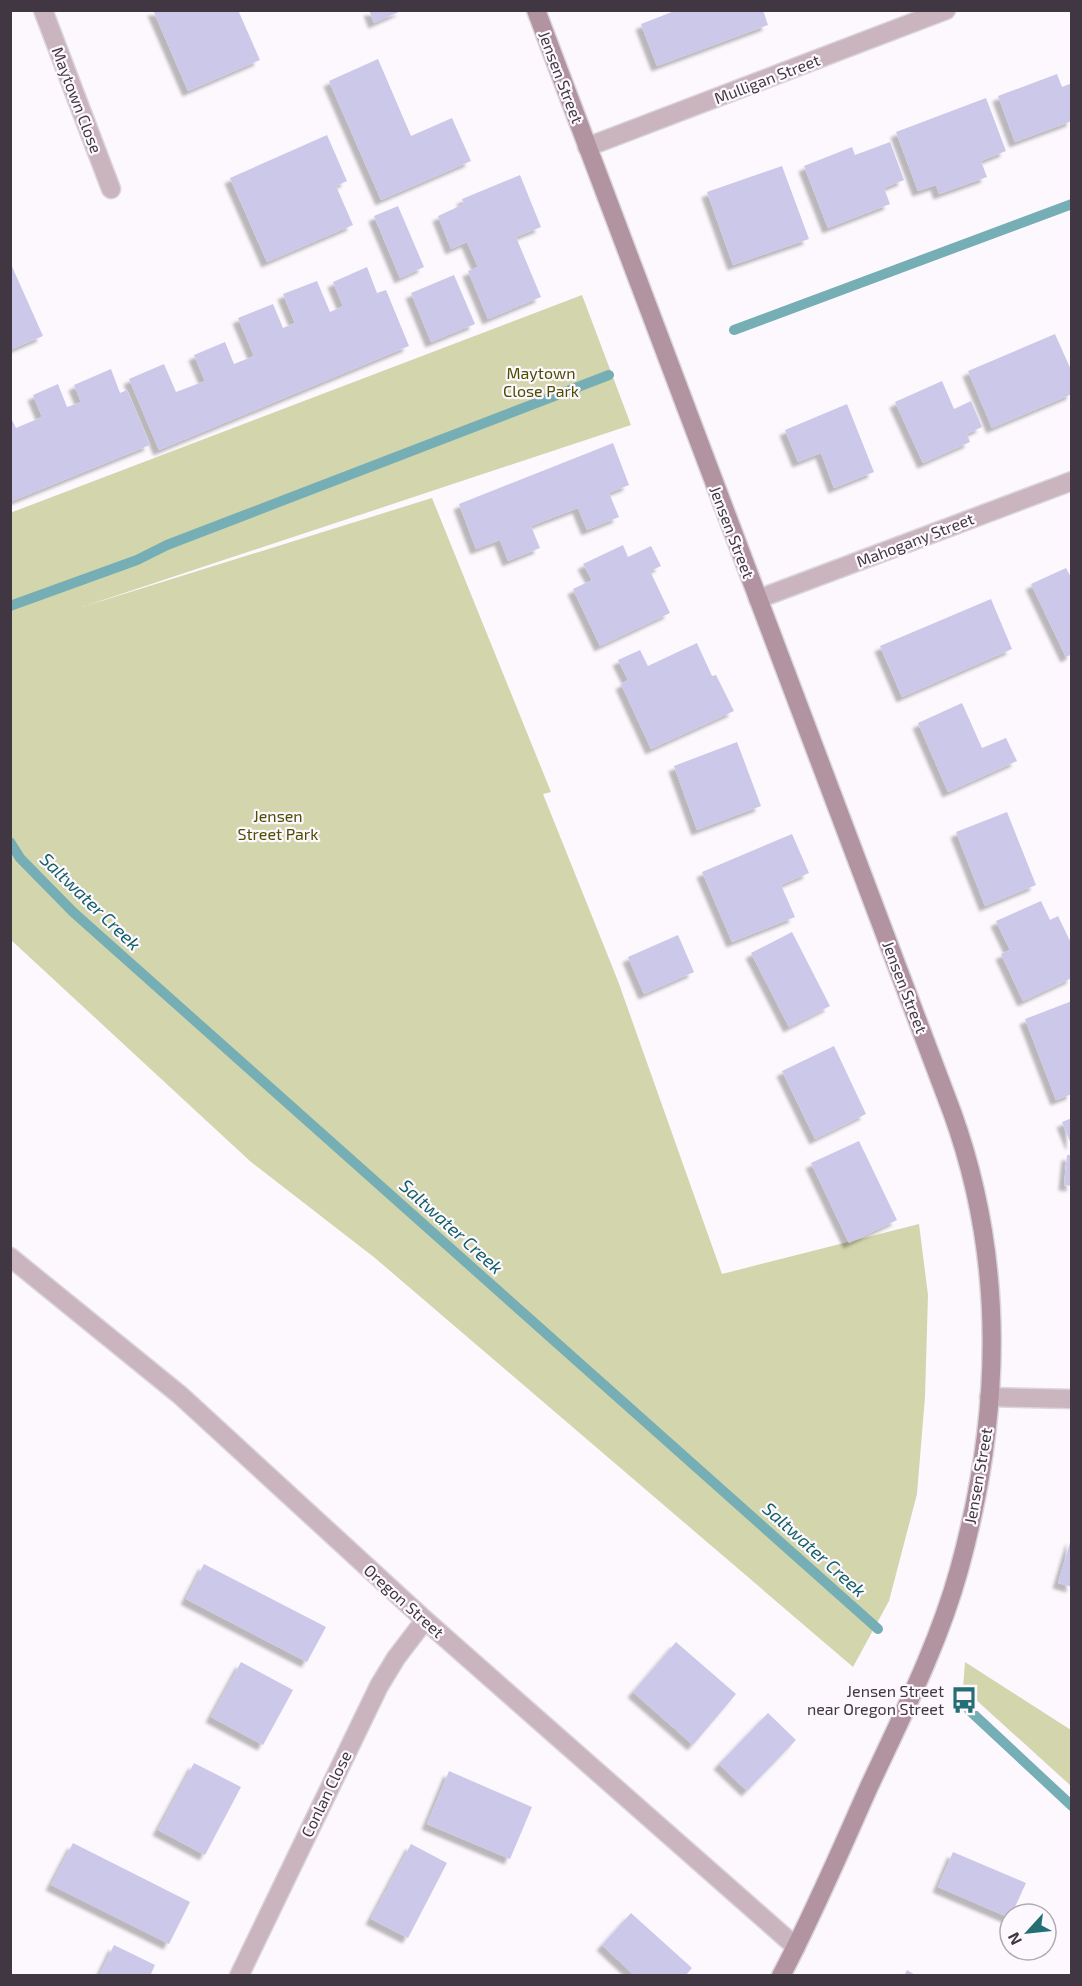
<svg xmlns="http://www.w3.org/2000/svg" width="1082" height="1986" font-family="'Exo 2',sans-serif">
	<style>
		.green { fill: #d3d5ac }
		.lines { fill: none; stroke-linecap: round; stroke-linejoin: round }
		.stream { stroke: #75aeb4; stroke-width: 10 }
		.building { fill: #cbc8ea; filter: url(#shadow) }
		.street-casing { stroke: #dbd5dc; stroke-width: 21 }
		.secondary-casing { stroke: #dbd5dc; stroke-width: 21 }
		.street { stroke: #cab5be; stroke-width: 18 }
		.secondary { stroke: #b294a1; stroke-width: 18 }
		.labels { text-anchor: middle; stroke-width: 4.5; stroke-linejoin: round; paint-order: stroke }
		.street-label { font-size: 16px; fill: #413742; stroke: #fdf8fe }
		.park-label { font-size: 16px; fill: #4e4e00; stroke: #fdf8fe }
		.poi-label { font-size: 16px; fill: #413742; stroke: #fdf8fe; text-anchor: end }
		.water-label { font-size: 18px; font-style: italic; fill: #116168; stroke: #fdf8fe }
	</style>
	<defs>
		<filter id="shadow"><feDropShadow dx="-5.5" dy="5.5" stdDeviation="1.5" flood-color="#0004"/></filter>
	</defs>
	<rect width="100%" height="100%" fill="#fdf8fe"/>
	<path class="green" d="M582,295l49,130 -549,182 350,-109 119,294 -8,2 75,187 104,293 197,-50 9,71 -3,102 -8,97 -28,107 -36,66 -478,-409 -124,-96 -240,-222 -1,-427z
		M965,1662l106,68v56l-108,-98z"/>
	<g class="lines">
		<path class="stream" d="M734,330l338,-126
			M10,606l127,-46 30,-15 442,-170
			M10,842l10,16 53,54 805,717
			M969,1710l103,96"/>
	</g>
	<path class="building" d="M153,10h85l22,50 -72,31z
		M369,10h34l-29,13z
		M677,10h86l5,15 -111,41 -16,-42z
		M378,59l33,77 41,-18 19,43 -90,39 -52,-119z
		M1057,74l5,13 10,-4v38l-57,21 -17,-46z
		M986,98l20,53 -25,10 6,16 -48,17 -3,-9 -18,6 -22,-59z
		M327,135l20,46 -11,5 17,39 -86,37 -37,-84z
		M890,142l14,38 -20,8 6,16 -62,24 -24,-62 48,-19 3,8z
		M782,166l27,73 -76,26 -26,-73z
		M520,175l21,52 -25,10 25,60 -53,22 -20,-48 10,-4 -11,-25 -16,7 -13,-33 26,-12 -2,-5z
		M398,206l26,61 -24,11 -26,-62z
		M10,262l33,74 -33,14z
		M367,267l10,26 9,-3 23,56 -250,104 -30,-71 35,-15 12,28 29,-11 -11,-26 31,-13 9,22 20,-8 -16,-38 35,-14 10,24 12,-5 -12,-29 34,-13 13,31 13,-6 -10,-24z
		M454,275l21,49 -44,18 -20,-49z
		M1055,334l17,38v22l-80,34 -24,-57z
		M111,369l9,24 7,-3 23,55 -140,57v-86l6,12 26,-11 -9,-22 25,-11 9,23 14,-5 -7,-17z
		M942,381l12,28 17,-8 11,26 -15,7 3,8 -47,21 -28,-61z
		M847,404l27,68 -40,16 -13,-35 -23,9 -13,-32z
		M613,443l16,42 -20,8 10,24 -32,13 -9,-22 -47,18 9,22 -32,13 -8,-21 -24,9 -17,-45z
		M623,545l5,12 23,-11 10,20 -11,5 20,42 -70,33 -27,-57 19,-9 -9,-16z
		M1066,568l6,11v75l-6,3 -35,-73z
		M991,599l21,50 -110,48 -22,-51z
		M697,643l15,33 4,-1 18,36 -83,38 -30,-65 7,-4 -10,-20 22,-10 8,16z
		M962,703l20,45 24,-10 11,23 -69,31 -30,-69z
		M737,742l24,64 -64,24 -23,-64z
		M1007,812l29,73 -51,21 -29,-74z
		M792,834l17,39 -28,12 14,32 -63,25 -30,-70z
		M1041,901l9,19 8,-4 14,29v33l-49,23 -22,-47 9,-4 -14,-29z
		M792,932l38,74 -41,21 -38,-74z
		M678,935l16,37 -50,22 -16,-37z
		M1072,1001v93l-16,6 -31,-81z
		M834,1046l32,68 -51,25 -33,-68z
		M1072,1118v26h-1l-9,-22z
		M859,1141l38,79 -48,23 -38,-80z
		M1067,1155h5v31l-8,-1z
		M1071,1539l1,1v47l-14,-4z
		M204,1564l122,63 -19,35 -121,-63z
		M676,1642l60,52 -43,51 -60,-53z
		M241,1662l52,28 -30,55 -52,-28z
		M768,1713l28,27 -49,51 -28,-27z
		M194,1763l47,24 -36,68 -47,-25z
		M449,1771l83,36 -22,52 -83,-35z
		M73,1843l117,59 -21,42 -118,-59z
		M411,1844l36,19 -39,75 -37,-19z
		M953,1852l73,31 -16,35 -72,-31z
		M631,1913l61,55 -7,8h-50l-33,-31z
		M114,1945l41,20 -5,11h-51z
		M907,1970l10,6h-13z"/>
	<g class="lines">
		<defs>
			<path id="street" d="M43,10l68,179
				M587,147l359,-137
				M758,599l314,-118
				M10,1257l170,138 245,225 371,327
				M989,1397l83,2
				M239,1976l140,-290 17,-28 29,-38"/>
			<path id="secondary" d="M536,10l416,1102c54,149 49,306 7,458 -21,76 -58,148 -91,219 -28,63 -55,126 -87,187"/>
		</defs>
		<use href="#street" class="street-casing"/>
		<use href="#secondary" class="secondary-casing"/>
		<use href="#street" class="street"/>
		<use href="#secondary" class="secondary"/>
	</g>
	<defs>
		<symbol id="bus-bare" viewBox="-9 -9 18 18"><path d="M-5-6H5V4H4V6H2V4H-2V6H-4V4H-5ZM-3.5-4V0h7V-4ZM-3.5 1.2v1.5H-2V1.2ZM2 1.2v1.5H3.5V1.2Z" fill="#246f74" stroke="#fdf8fe" stroke-width="2.5" paint-order="stroke"/></symbol>
	</defs>
	<g fill-rule="evenodd">
		<use href="#bus-bare" x="945" y="1681" width="38" height="38"/>
	</g>
	<g class="labels">
		<g class="street-label">
			<text transform="translate(561 77) rotate(69)" y="6">Jensen Street</text>
			<text transform="translate(767 79) rotate(-21)" y="6">Mulligan Street</text>
			<text transform="translate(77 100) rotate(69)" y="6">Maytown Close</text>
			<text transform="translate(732 532) rotate(69)" y="6">Jensen Street</text>
			<text transform="translate(915 540) rotate(-21)" y="6">Mahogany Street</text>
			<text transform="translate(905 987) rotate(69)" y="6">Jensen Street</text>
			<text transform="translate(978 1476) rotate(-80)" y="6">Jensen Street</text>
			<text transform="translate(404 1601) rotate(42)" y="6">Oregon Street</text>
			<text transform="translate(326 1794) rotate(-64)" y="6">Conlan Close</text>
		</g>
		<g class="park-label">
			<text x="541" y="379">Maytown<tspan x="541" dy="18">Close Park</tspan></text>
			<text x="278" y="822">Jensen<tspan x="278" dy="18">Street Park</tspan></text>
		</g>
		<g class="poi-label">
			<text x="944" y="1697">Jensen Street<tspan x="944" dy="18">near Oregon Street</tspan></text>
		</g>
		<g class="water-label">
			<text transform="translate(90 902) rotate(44)" y="6">Saltwater Creek</text>
			<text transform="translate(451 1227) rotate(42)" y="6">Saltwater Creek</text>
			<text transform="translate(814 1550) rotate(42)" y="6">Saltwater Creek</text>
		</g>
	</g>
	<rect width="1082" height="1986" fill="none" stroke="#413742" stroke-width="24"/>
	<g transform="translate(1028 1932) rotate(243)"><circle r="28" fill="#fdf8fe" stroke="#b2abb3" stroke-width="1.5"/>
	<path d="M0-4.5L10 22L0 15L-10 22Z" fill="#246f74"/>
	<text y="-9" font-size="16" font-weight="bold" text-anchor="middle" fill="#413742">N</text>
	</g>
</svg>
